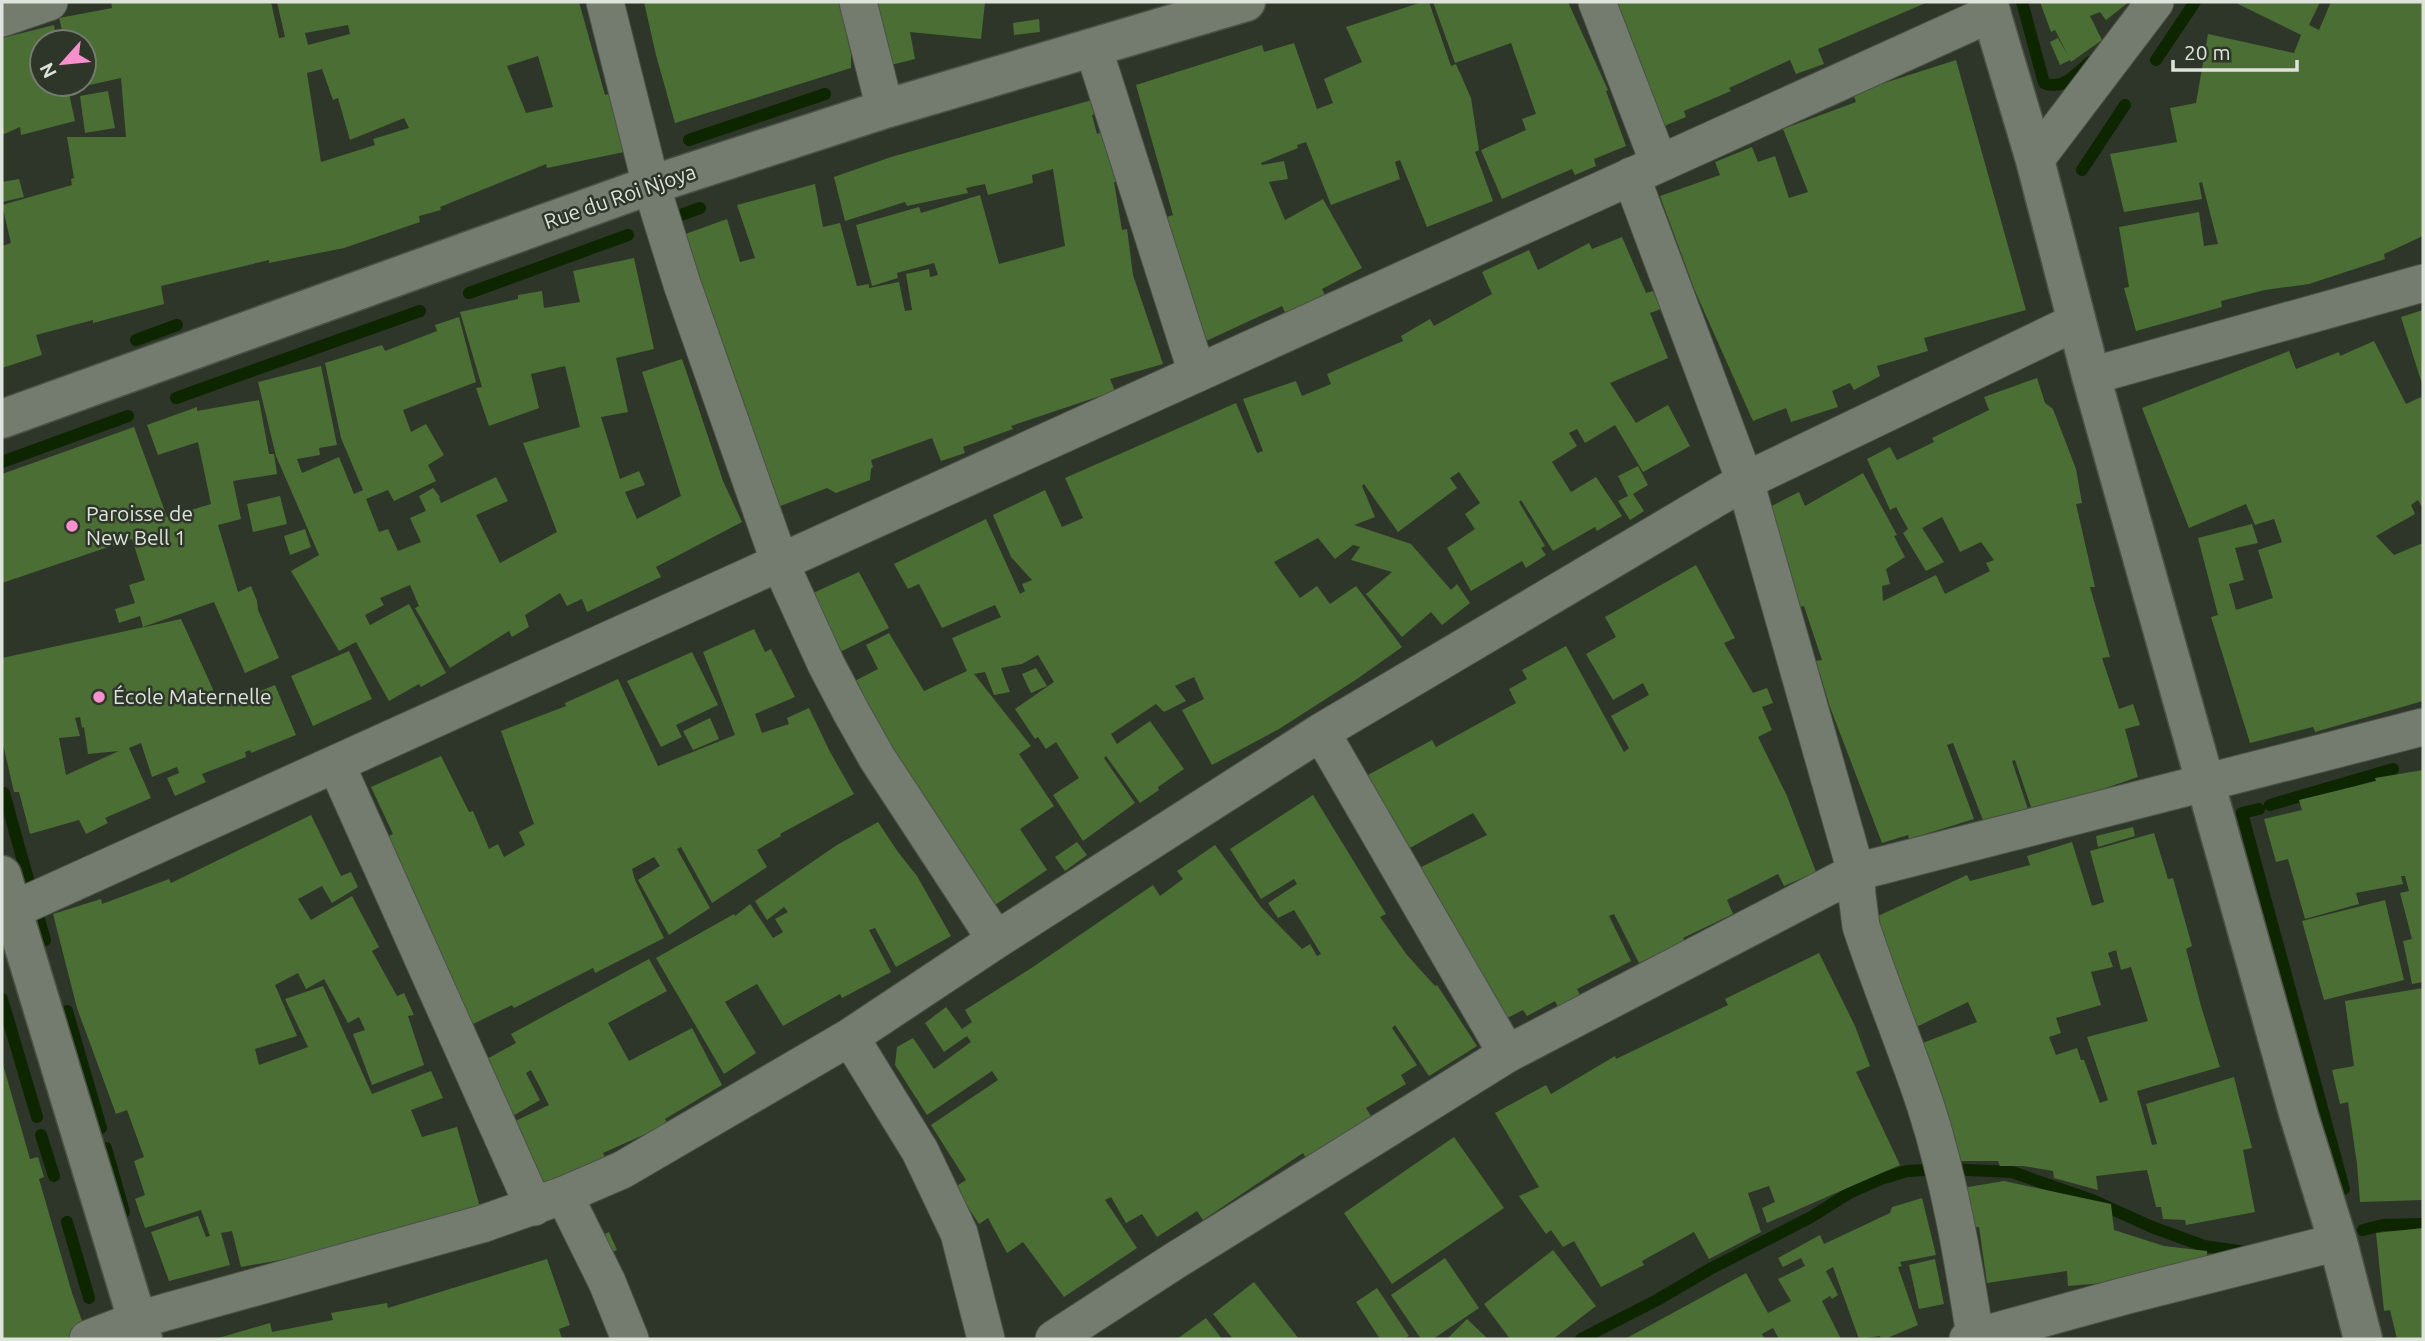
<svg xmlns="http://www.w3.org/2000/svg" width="2425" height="1341" font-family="Ubuntu,sans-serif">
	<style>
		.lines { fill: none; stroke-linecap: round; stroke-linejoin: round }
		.stream { stroke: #0d2600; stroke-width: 12 }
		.building { fill: #4b6e34; fill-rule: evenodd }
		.minor-casing { stroke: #4a5146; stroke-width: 39 }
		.tertiary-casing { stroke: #4a5146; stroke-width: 41 }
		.secondary-casing { stroke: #4a5146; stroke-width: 41 }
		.minor { stroke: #737c6e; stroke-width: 37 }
		.tertiary { stroke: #737c6e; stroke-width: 38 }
		.secondary { stroke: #737c6e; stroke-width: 38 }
		.poi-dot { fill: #f790cd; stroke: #2e3629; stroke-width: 2.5 }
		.labels { text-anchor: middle; stroke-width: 5; stroke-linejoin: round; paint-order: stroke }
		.street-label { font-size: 21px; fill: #dee4db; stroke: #2e3629 }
		.poi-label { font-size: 21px; fill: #dee4db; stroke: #2e3629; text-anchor: start }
	</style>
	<rect width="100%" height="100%" fill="#2e3629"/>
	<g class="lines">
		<path class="stream" d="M2022,2l22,81c19,8 32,-9 46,-21
			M2156,60l39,-58
			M689,140l136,-46
			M2082,170l43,-65
			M664,221l36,-13
			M469,293l159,-58
			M136,340l41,-15
			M176,398l244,-87
			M2,462l126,-46
			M4,793l41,147
			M2270,805l123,-36
			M2259,809l-17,4 102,376
			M2,999l35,118
			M67,1011l34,117
			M41,1135l13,41
			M106,1148l18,64
			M67,1222l22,76
			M2363,1230l20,-5 40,-1
			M1581,1339l76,-39 53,-31 101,-52 40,-25 30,-13 26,-8 39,-2 66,3 80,28 60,27 52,19 41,6"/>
	</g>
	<path class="building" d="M111,2h160l8,36 6,-1 -8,-35h302l26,93 4,-1 15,58 -77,16 -1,-4 -106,43 1,3 -22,6 1,6 -76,26 -75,15v-3l-108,26 3,18 -71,19v-3l-57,15 6,20 -40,13v-122l9,-3 -9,-38 70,-20 -1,-6 3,-1 -7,-41h59l-5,-59 -45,10 -1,-4h9v-42h-19l-6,-24 53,-10zM348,25l2,9 -42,11 -3,-12zM538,56l15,51 -27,6 -19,-47zM322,69l11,31 5,-2 12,42 54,-22 5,10 -36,11 2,6 -54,17 -14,-89z
		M644,2h195l12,52v14l-176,55 -19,-68z
		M875,2h110l-4,37 -71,-7 5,27 -24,6z
		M1422,2h7l22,64 5,-2 15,34 8,52 -4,2 18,49 -66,26 -27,-67 -5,2 5,17 -69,26 -25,-63 -9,3 1,3 -37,15 1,2 22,-4 4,18 -19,3 16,38 38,-21 39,69 -40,21 8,17 -40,17 -8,-17 -78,36 -43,-123 12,-4 -37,-130 126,-40 2,7 30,-9 23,66 16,-6 -9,-24 38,-17 -16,-35z
		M1433,2h135l40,88 -2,1 20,55 -32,13 2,7 -21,9 -3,-6 -70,30 -21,-49 45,-20 -4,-11 14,-5 -25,-71 -56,20z
		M1605,2h323l-110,47 6,15 -28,10 -6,-14 -61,28 2,3 -47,20 2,6 -29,12z
		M2040,2h89l-23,18 -6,-8 -10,4 12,24 -31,22 -1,-2 -10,5 -10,-23 8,-4 10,17 -13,-25 -4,2z
		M2234,2h86l-11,23 10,5 12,-28h92v234l-39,18 1,5 -76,25 -44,6 -44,11 1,6 -86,24 -12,-43 5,-1 -10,-60 80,-15 5,34 14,-2 -16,-62 -3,1 3,16 -78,13 -14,-58 67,-12 -7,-34 26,-5 12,-69 86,19 7,-18z
		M1039,19l1,13 -26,3 -1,-12z
		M54,25l3,17h-15v42h25l8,37 -54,14 -1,-8 -18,8v-97z
		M1956,60l70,250 -102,28 4,13 -51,15 3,10 -26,14 -4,-7 -18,8 6,16 -47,15 -5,-14 -33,13 -58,-130 -35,-95 60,-21 -5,-13 37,-15 6,15 17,-6 14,42 19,-6 -25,-63 73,-27 -3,-9z
		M108,91l7,37 -30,5 -5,-37z
		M1092,100l4,14 -4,1 5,19 7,-3 16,51h-6l8,48 5,-1 6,46 30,89 -53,15 5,12 -104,35 2,3 -50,18 2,6 -24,8 -9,-23 -61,22 2,7 -2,2 -1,11 -34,13 -9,-5 -57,22 -93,-273 50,-18 13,43 15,-4 -18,-53 78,-21 8,43 17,-4 17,63 12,-2v4l30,-6 6,29 7,-1 -6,-36 23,-5 1,8 8,-2 -4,-12 -37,10 1,5 -26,8 -16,-61 63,-18 2,6 59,-18 19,69 66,-18 -12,-77 -21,6 1,8 -45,12 -3,-11 -19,4 2,5 -61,13 -2,-4 -60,19 -11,-44 57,-20z
		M19,179l5,18 -22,5v-20z
		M1622,237l24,56 7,-2 8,18 -11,4 18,45 -58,25 26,40 32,-18 22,41 -47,26 -28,-47 -30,18 -8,-14 -8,4 8,13 -25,16 19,30 25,-15 26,39 -25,15 -2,-4 -42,24 -32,-51 -2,2 26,44 -4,2 5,7 -20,13 -4,-7 -51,30 -24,-43 28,-19 -10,-15 15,-11 -21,-31 -9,6 7,10 -59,44 -34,-48 -2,2 13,31 -21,8 57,19 40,46 6,-6 13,19 -28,22 -11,-13 -29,25 -36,-43 26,-22 -41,-12 9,-13 -7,-2 -18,14 -17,-21 -44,24 26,36 17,-12 13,18 26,-18 46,61 -45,32 -78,50 -67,36 -30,-55 22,-11 -10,-22 -19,9 11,15 -22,11 -8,-8 -45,30 6,10 33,-23 34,48 -26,18 1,3 -19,13 -34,-47 -2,2 31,45 -52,38 -30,-46 26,-17 -23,-36 -10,7 -8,-12 -3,2 -20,-30 39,-27 -16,-27 -16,9 -21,4 9,24 -16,3 -9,-23 -11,2 57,72 -12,8 35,52 -34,23 27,41 -52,35 -150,-219 33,-17 -12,-24 23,-12 35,58 43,-20 -15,-33 49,-21 -6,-12 -53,23 -23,-44 -11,5 -14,-25 92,-45 34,75 5,-3 -3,-7 10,-4 -21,-23 -18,-42 52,-25 17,37 21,-9 -18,-40 171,-75 21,50 6,-2 -20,-52 53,-18 6,15 29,-12 -4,-10 76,-33 -2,-5 29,-17 4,7 58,-32 -10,-22 47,-22 9,20 51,-27 3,6z
		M634,258l20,91 -38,9 12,54 -27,5 19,62 19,-8 6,14 -20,7 12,27 44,-23 -39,-124 40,-13 41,122 19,41 -86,45 5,10 -74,35 -5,-13 -15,7 -7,-13 -35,22 4,12 -17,10 -3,-6 -59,37 -35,-60 4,-2 -9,-21 -30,13 4,7 -19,10 5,10 39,-21 37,69 -25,14 -2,-3 -30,17 -33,-59 -17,9 -48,-80 28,-16 -43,-99 -18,-74 63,-16 16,79 -18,3 1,7 -23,4 5,14 37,-16 15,37 9,-4 -22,-52 -16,-75 57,-18 3,6 52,-20 -2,-6 24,-8 17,65 -73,28 8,22 15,-8 18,31 -16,10 8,16 -42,20 -6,-11 -22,9 13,33 9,-3 10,22 23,-9 -11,-24 16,-7 -7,-15 14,-8 7,9 -1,1 2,5 55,-26 12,24 -32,14 24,48 57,-31 -34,-89 57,-16 -15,-61 -34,8 8,34 -50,18 -13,-38 6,-1 -22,-75 58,-13v-4l24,-4 2,17 36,-6 -7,-31z
		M2423,310v77l-22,-70z
		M2374,341l32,63 15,-7 2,5v107l-5,-9 -7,5 4,9 -39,22 18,19 29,-12v158l-108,31 -2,-5 -63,16 -39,-126 7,-2 -20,-77 54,-14 6,19 -23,5 9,32 -15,4 7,26 37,-12 -15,-48 24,-8 -8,-23 -19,6 -9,-21 -57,24 -47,-120 147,-57 7,18 43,-17 1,4z
		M2037,378l8,25 8,6 23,60 6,34 -6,1 19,83h-5l20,70 -8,1 17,51 14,-5 7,21 -15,4 13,48 -105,36 -18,-53 -3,1 16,48 -44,14 -31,-80 -6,2 27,74 -65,20 -1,-4 -26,8 -52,-136 -14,-46 6,-1 -18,-54 -5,1 -31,-99 31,-16 6,14 58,-33 34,62 -3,1 11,21 -19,12 4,15 -8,2 1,15 53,-26 9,19 45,-23 -4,-8 8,-3 -13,-18 -21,10 -18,-35 -20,11 22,34 -18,9 -23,-38 5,-4 -12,-22 -6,3 -23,-51 23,-12 7,13 37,-18 -2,-4 57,-28 -5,-13z
		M259,400l10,54h5l3,20 -44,7 8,38 -23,6 20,67 13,-6 6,15 1,9 21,48 -34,15 -31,-71 -71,25 -3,-11 -21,7 -4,-14 20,-6 -6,-18 16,-5 -13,-41 -130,44v-109l132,-47 33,90 44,-13 -13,-62 -40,13 -11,-30 50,-18v4z
		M1638,466l10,19 -15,9 11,17 -14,9 -12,-19 10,-5 -10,-20z
		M280,496l7,28 -34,8 -6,-28z
		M305,529l6,18 -21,8 -6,-19z
		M1696,565l39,73 -11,5 29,50 14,-5 6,15 -11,4 10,23 -14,7 29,59 29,76 -32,14 -6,-12 -51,26 6,14 -50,24 2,3 -46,22 -25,-49 -5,2 22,45 -54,28 8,16 -23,11 -7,-15 -28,15 -4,-6 -24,12 -86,-151 74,-36 -14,-22 -65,36 -40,-74 64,-35 4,7 80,-44 -7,-14 18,-10 -5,-9 44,-24 58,106 5,-4 -18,-32 38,-21 -6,-12 -30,17 -27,-46 30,-17 -11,-20z
		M859,572l30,56 -49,24 -27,-59z
		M181,619l40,88 54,-22 21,50 -45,18 -1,-3 -5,2 1,5 -44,17 4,8 -31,14 -8,-18 12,-5 -2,-6 -25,10 -11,-34 -12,5 22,50 -46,20 3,5 -22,11 -7,-14 -49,14 -11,-42h-5l-12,-52v-82zM80,717l2,11 2,-1 4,27 31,-3 -53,24 -7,-37 21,-2 -5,-18z
		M754,629l11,23 6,-3 24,48 -40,17 7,19 27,-9 -2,-6 22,-10 20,42 25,44 -74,40 1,2 -24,14 10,17 -55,36 -31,-56 -4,2 33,59 -41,27 -31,-55 22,-14 -6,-9 -22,12 3,11 29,58 -69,35 -2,-5 -79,40 -2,-3 -47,23 -83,-189 11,-5 -22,-47 70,-31 28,56 4,-1 16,38 9,-5 6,13 21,-12 -6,-13 15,-8 -33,-93 65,-25 -1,-3 53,-24 40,87 77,-31 -32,-83z
		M349,651l23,48 -59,27 -22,-50z
		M692,652l26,53 -42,20 6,12 -21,10 -34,-66z
		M1036,668l11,18 -16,7 -9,-19z
		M710,718l9,21 -26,11 -10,-19z
		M2423,770v212l-11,2 -9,-43 9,-2 -12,-46 9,-2 -4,-15h-4l2,8 -47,9 3,11 -54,15 -17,-60 -12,3 -12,-43 38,-9 -3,-10 77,-19 -1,-3z
		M1313,795l73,119 -6,3 27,38 28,31 2,-1 40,61 -48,30 -34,-51 -3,3 25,37 -16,10 5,9 -40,24 5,8 -64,44 -4,-7 -100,67 -6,-9 -40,26 -15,-23 -16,9 -15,-26 -6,3 32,48 -73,49 -41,-55 -16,11 -19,-35 -9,6 -24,-37 11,-7 -35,-55 67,-45 -6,-9 -65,44 -32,-50 2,-18 16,-9 21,31 37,-27 -4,-6 -23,16 -19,-29 21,-16 16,22 10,-7 -7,-12 68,-43 120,-82 7,11 23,-17 -6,-8 38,-26 46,62 41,42 8,-5 7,12 4,-2 -27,-44 -16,8 -10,-15 29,-19 -3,-5 -33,20 -31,-50z
		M311,815l30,61 10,-4 7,15 -26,16 -10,-17 -24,13 13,21 41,-24 27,51 -7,4 25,45 7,-3 10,22 -6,1 16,49 -52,20 -19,-51 12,-4 -6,-13 -11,6 -24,-44 -18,10 -8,-16 -23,12 22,51 -42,13 4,16 49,-18 -23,-48 38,-13 49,108 59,-23 12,27 -32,12 11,27 35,-10 23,80 -178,49 -61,11 -9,-36 -11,2 9,32 -61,16 -18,-49 47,-16 8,21 4,-1 -9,-26 -56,18 -10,-29 10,-4 -11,-34 10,-4 -17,-47 -11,4 -39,-106 -24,-94 48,-15 1,5 67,-25 2,4z
		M878,822l20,30 19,24 34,60 -55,31 -21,-39 -6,2 22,42 -49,26 -2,-4 -57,32 -26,-42 -32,18 31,51 -32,21 -68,-116 78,-44 1,2 15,-12 23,34 10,-6 -8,-13 13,-7 -4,-5 -17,13 -12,-19 82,-56z
		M2133,827l2,9 -37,11 -2,-11z
		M2154,833l14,46 5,-1 19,68 -6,3 15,57 19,61 -83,24 15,54 5,-1 -11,-40 88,-27 18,71 -9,2 12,62 -69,13 -1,-5 -22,-1 -2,-12h-5l-9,-37 -51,6 2,14 -44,-12 -1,-7 -30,-5h-23l-2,-5h-37l-46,-115 62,-24 -9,-20 -60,29 -43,-109 102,-47 3,6 60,-16 -3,-9 45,-14 20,64 12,-4 -14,-51zM2116,950l5,20 10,-3 17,54 -61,16 21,63 -8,3 -16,-43h-3l-4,-12 -21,7 -7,-18 12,-4 -5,-15 45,-13 -10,-33 22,-5 -5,-14z
		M1077,842l10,13 -22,16 -10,-14z
		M2385,900l19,80 -80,20 -22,-79z
		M1819,953l36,73 15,40 -14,6 44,93 -133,58 -5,-15 13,-6 -6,-16 -21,7 13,39 -52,27 -15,-27 -52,29 2,4 -43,22 -27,-46 -11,6 -12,-17 -5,4 -27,-38 20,-9 -44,-74 51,-28 5,9 64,-38 1,3 112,-54 -3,-6z
		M649,959l18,32 -59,32 21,38 63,-33 30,57 -57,34 3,5 -65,29 3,7 -67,29 -30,-65 40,-19 -18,-35 -5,3 14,27 -36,21 -30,-55 42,-23 -5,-9z
		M2423,988v212l-63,2 -3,-38 -9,-62 -8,2 -8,-34 22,-4 -9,-65z
		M2,1061l28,98 8,-2 6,20 -5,2 33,114 15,42 -12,4h-73z
		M1454,1137l50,71 -112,76 -48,-71z
		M2004,1181l107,23 3,26 50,16 43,5 1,20 -44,7 -96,8 -1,-15 -80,12 -8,-56h-13l-4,-39z
		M1922,1198l14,57 -36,7 2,4 -4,1 20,58 -33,14h-4l-1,-3 -21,3 -26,-72 -7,4 12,24 -6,4 -2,-3 -8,5 19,38h-62l-6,-11 -11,6 3,5h-140l121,-66 22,40 23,-12 -13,-22 27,-13 -4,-8 -18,9 -5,-9 42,-23 4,9 66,-31 2,-6z
		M2423,1228v111h-26l-7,-29 -6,1 -8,-78z
		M609,1232l8,18 -17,7 -8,-17z
		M1553,1250l43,56 -43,33h-43l-26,-35z
		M1445,1258l34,50 -46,31h-12l-30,-44z
		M547,1259l23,66 -11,4 3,10h-347l55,-16 2,9 61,-12 -2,-7 56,-10 1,5z
		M1935,1259l9,45 -25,5 -10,-44z
		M1254,1282l45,57h-66l-20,-25z
		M1377,1288l32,48 -6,3h-23l-24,-37z
		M1206,1318l16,21h-45z
		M1467,1319l21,20h-41z"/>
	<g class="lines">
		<defs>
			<path id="minor" d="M605,2l46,183 31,99 98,279 46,101 24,46 27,48 119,182
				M858,2l27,107
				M1597,2l62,161
				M2,18l47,-16
				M1093,47l104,326
				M2035,160l120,-158
				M1631,176l114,305 111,391 1,23 4,31c20,61 45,120 65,181 24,75 37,152 49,229
				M2091,376l332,-93
				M1321,732l186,322
				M336,764l198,443
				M2,915l1990,-902
				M850,1037l70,114 39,82 27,106
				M564,1195l43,87 23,57
				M88,1339l49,-19 345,-96 82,-29 58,-25 228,-133 146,-97 325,-208 424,-251 331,-159
				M1054,1339l122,-79 331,-206 349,-182 567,-145
				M1968,1339l160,-44 210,-53"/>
			<path id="tertiary" d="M2,875l141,464"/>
			<path id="secondary" d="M1988,2l47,158 56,216 208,740 39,126 25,97
				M2,419l649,-234 234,-76 361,-107"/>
		</defs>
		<use href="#minor" class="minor-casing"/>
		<use href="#tertiary" class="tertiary-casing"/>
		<use href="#secondary" class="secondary-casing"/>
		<use href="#minor" class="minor"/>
		<use href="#tertiary" class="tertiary"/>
		<use href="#secondary" class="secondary"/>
	</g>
	<g class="poi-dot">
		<circle cx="72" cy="526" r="7"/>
		<circle cx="99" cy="697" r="7"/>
	</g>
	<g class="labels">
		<g class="street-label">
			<text transform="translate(620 197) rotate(-19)" y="7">Rue du Roi Njoya</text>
		</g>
		<g class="poi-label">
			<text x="86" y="521">Paroisse de<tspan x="86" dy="24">New Bell 1</tspan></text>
			<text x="113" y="704">École Maternelle</text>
		</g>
	</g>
	<rect width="2425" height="1341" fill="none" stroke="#dee4db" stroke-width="7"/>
	<g transform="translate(63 63) rotate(243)"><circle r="33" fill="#2e3629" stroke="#747c70" stroke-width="2"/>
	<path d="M0-5L12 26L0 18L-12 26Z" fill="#f790cd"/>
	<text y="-10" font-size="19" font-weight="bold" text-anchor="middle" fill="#dee4db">N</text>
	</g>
	<path d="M2173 60v10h124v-10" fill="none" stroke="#dee4db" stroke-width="3.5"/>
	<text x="2184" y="60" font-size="21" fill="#dee4db" stroke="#2e3629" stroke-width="5" paint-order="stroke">20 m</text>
</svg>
